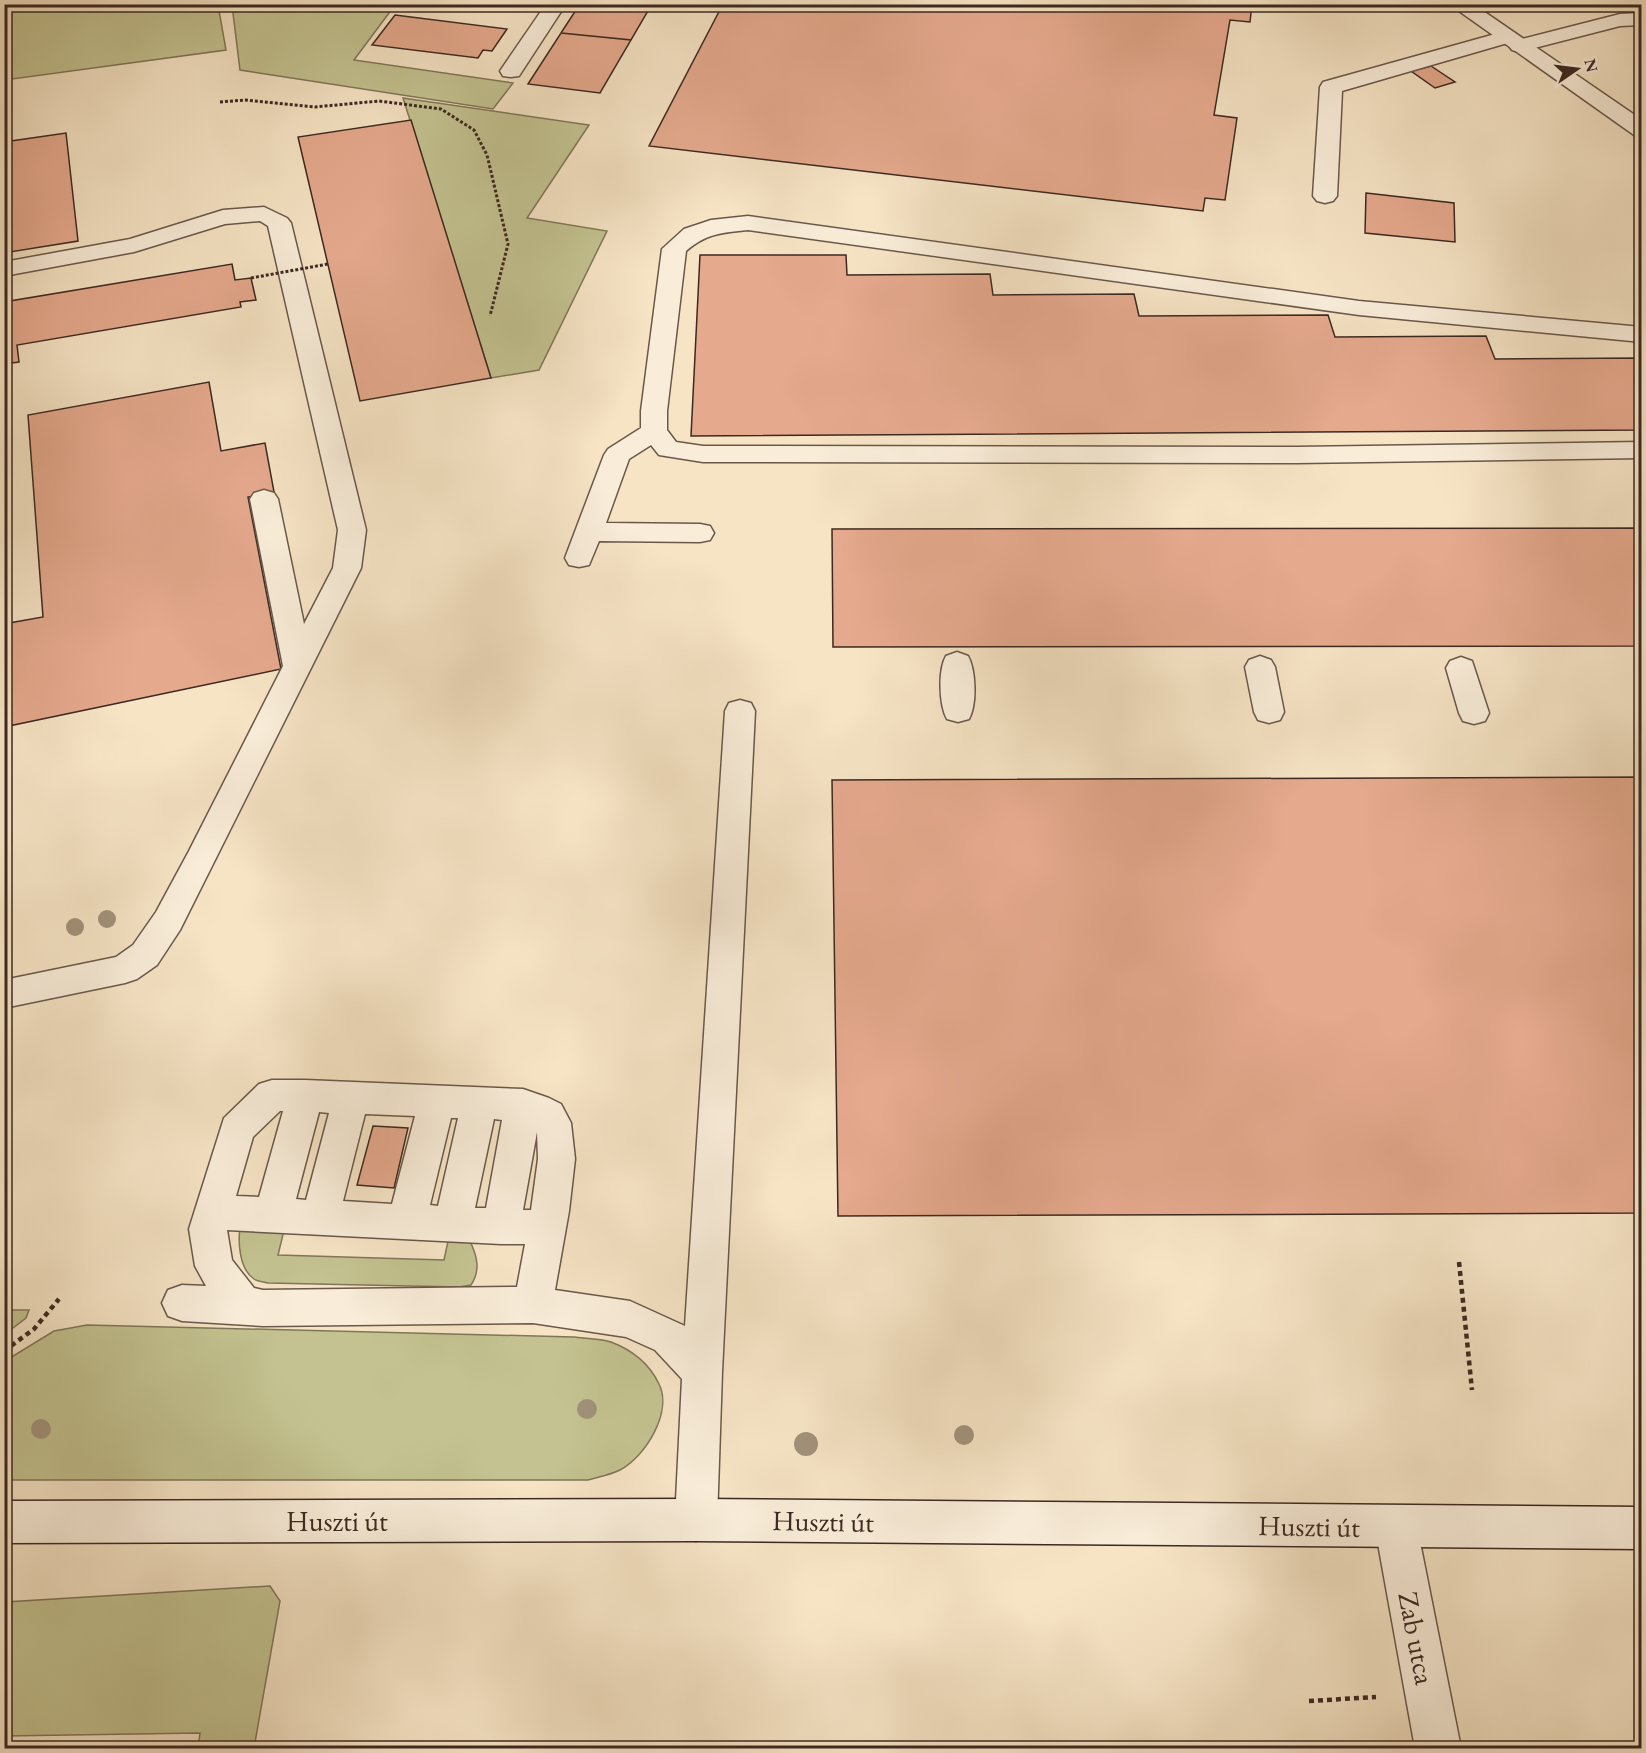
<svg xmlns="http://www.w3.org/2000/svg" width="1646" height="1753" font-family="'EB Garamond',serif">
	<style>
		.green { fill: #c3c290; stroke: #807659; stroke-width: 1.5 }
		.building { fill: #e5a98d; stroke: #3c2922; stroke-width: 1.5 }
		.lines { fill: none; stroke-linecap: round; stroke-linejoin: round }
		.lane-casing { stroke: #6a584b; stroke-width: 3 }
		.street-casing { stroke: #6a584b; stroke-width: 3 }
		.secondary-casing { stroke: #3c2922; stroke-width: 3 }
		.path-far1 { stroke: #3c2922; stroke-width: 3; stroke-dasharray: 3 2; stroke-linecap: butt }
		.path { stroke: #3c2922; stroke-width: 4.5; stroke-dasharray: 5 4; stroke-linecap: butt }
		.lane { fill: #f9edd9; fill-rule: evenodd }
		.street { fill: #f9edd9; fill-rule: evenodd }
		.secondary { fill: #f9edd9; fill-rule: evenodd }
		.path-bridge { stroke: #3c2922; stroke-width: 3; stroke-dasharray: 3 2; stroke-linecap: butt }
		.tree { fill: #a2927b }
		.labels { text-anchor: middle; stroke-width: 4.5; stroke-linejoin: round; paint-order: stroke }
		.near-street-label { font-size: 28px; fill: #3c2922; stroke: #f9edd9 }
	</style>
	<rect width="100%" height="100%" fill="#f6e4c5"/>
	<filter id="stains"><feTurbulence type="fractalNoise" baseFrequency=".00333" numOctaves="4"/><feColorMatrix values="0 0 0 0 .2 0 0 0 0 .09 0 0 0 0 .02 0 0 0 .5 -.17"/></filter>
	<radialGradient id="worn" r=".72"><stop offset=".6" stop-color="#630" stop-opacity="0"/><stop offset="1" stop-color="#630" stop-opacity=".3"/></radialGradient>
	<path class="green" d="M4,5h214l8,45 -221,30z
		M232,5h163l-41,55 159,23 -20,26 -253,-39z
		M403,98l186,27 -62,93 80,13 -68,139 -48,8z
		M286,1222l-8,33 166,5 6,-28 20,9c7,15 11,29 1,44l-12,2 -191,-4c-4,-1 -11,-2 -14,-4 -15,-10 -16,-37 -14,-52z
		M5,1310h24l-3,8 -21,16z
		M87,1325l487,12c12,2 27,1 37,5 21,8 38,21 48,42 14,28 -14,73 -39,86 -10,5 -22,7 -32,10h-583v-119l49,-30z
		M270,1586l10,15 -26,147h-56l2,-15 -195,3v-134z"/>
	<path class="building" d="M458,4h61l-4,7z
		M567,4h85l-21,36 -70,-7 15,-23 -12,-2z
		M723,4h529l-2,18 -20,-2 -16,95 23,3 -12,82 -20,-2 -2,13 -554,-65z
		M395,15l112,14 -15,22 -9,-1 -5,8 -106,-13z
		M561,33l70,7 -31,53 -72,-9z
		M1431,66l24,16 -20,6 -24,-17z
		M411,120l80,258 -131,23 -62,-264z
		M66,133l12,108 -68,11 -6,-110z
		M1366,193l88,10 1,39 -90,-9z
		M700,255h146l1,20 143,-1 3,21 141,-1 5,22 189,-1 7,22 151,-1 9,23 147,-1v72l-951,6z
		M232,264l3,16 16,-2 5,22 -16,2 1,5 -224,38 2,17 -15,2v-62z
		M209,382l12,69 44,-8 9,49 -26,5 33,172 -277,58v-103l39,-7 -15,-202z
		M1642,528v118l-809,1 -1,-118z
		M1642,777v436l-804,3 -6,-436z
		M373,1126l35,2 -14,60 -37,-3z"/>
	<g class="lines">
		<defs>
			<path id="lane" d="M1642,13v12l-22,1 -101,26 -7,-2 -3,-4 2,-4 -169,49 -5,105 -4,5 -8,2 -8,-2 -4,-5 7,-109 3,-5 183,-51 7,2 3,4 -2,4 106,-27z
				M264,207l23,11 4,5 75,307 -5,38 -181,362 -23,35 -20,14 -12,4 -121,25v-28l112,-23 17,-12 23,-33 33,-61 94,-185 -33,-167 4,-6 10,-3 10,3 4,6 26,125 29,-56 5,-38 -70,-304 -8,-5 -35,3 -91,28 -130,24v-14l126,-23 93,-29z
				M748,216l611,85 283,26v15l-283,-27 -611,-85c-27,3 -41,3 -62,21l-19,160v19l9,12 27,4 594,1 345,-5v16l-345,5 -594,-1 -44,-7 -8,-10 -22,14 -23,64 94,1 10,2 4,7 -4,7 -10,2 -101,-1 -10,24 -10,2 -10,-2 -4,-7 39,-103 4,-6 33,-21v-17l21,-162 22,-20 27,-9z
				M957,652l11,4c8,14 9,49 1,63l-11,3 -11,-3c-8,-14 -9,-49 -1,-63z
				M1260,656l11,4 4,7 9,45 -4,8 -11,3 -11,-3 -4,-8 -9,-45 4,-7z
				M1461,657l11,4 17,52 -4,8 -11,3 -11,-3 -4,-8 -13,-45 4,-7z
				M740,700l11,3 4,8 -33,661 -5,148 -6,15 -15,6 -15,-6 -6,-15 7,-141 -27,-29 -29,-13 -93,-14 -270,3 -81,-5 -14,-5 -6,-13 6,-13 14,-5 24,1 -11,-20 -6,-37 35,-111 35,-34 13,-4h33l218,9 26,9 12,6 10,19 4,36 -6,52 -14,79 75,11 55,25 40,-615 4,-8zM280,1111h3l-24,86 -23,-1 17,-59zM319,1112l10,1 -23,87 -10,-1zM365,1114l50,2 -23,88 -49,-3zM451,1118h7l-20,88 -8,-1zM494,1119l8,1 -16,88h-11zM537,1132l1,27 -7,51h-8zM227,1230l274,14h24l-8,43 -254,3 -9,-2 -22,-28z"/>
			<path id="street" d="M546,4h20l-47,72 -8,1 -8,-1 -3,-5z
				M1449,4h24l169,116v17l-8,-2z
				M1396,1506l15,6 6,15 44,221h-46l-40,-221 6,-15z"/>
			<path id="secondary" d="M696,1499l946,8v42l-946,-8 -692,2v-42z"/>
		</defs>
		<use href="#lane" class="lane-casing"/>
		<use href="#street" class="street-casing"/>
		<use href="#secondary" class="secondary-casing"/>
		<path class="path-far1" d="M220,102l25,-2 70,7 64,-6 62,8 33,21 13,25 21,89 -18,72"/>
		<path class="path" d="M1459,1262l13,128
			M4,1351l30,-22 25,-30
			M1309,1701l67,-4"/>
		<use href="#lane" class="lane"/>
		<use href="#street" class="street"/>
		<use href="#secondary" class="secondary"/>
		<path class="path-bridge" d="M251,278l77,-14"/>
	</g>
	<g class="tree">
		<circle cx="107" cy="919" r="9"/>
		<circle cx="75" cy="927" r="9"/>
		<circle cx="587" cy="1409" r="10"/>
		<circle cx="41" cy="1429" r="10"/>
		<circle cx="964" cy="1435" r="10"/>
		<circle cx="806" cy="1444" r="12"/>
	</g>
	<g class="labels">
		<g class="near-street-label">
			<text x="337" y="1531">Huszti út</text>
			<text transform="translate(823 1521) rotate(1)" y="10">Huszti út</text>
			<text transform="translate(1309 1526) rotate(1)" y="10">Huszti út</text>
			<text transform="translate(1417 1638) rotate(79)" y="10">Zab utca</text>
		</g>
	</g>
	<rect width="1646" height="1753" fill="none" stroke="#f6e4c5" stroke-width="24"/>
	<rect x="6" y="6" width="1634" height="1741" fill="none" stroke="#3c2922" stroke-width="3"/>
	<rect x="12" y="12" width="1622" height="1729" fill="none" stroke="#3c2922" stroke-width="1.5"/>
	<g transform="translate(1577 69) rotate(76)" stroke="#f9edd9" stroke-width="4.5" paint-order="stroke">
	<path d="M0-4.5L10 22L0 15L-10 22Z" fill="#3c2922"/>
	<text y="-9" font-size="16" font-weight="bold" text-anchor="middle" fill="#3c2922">N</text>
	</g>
	<rect width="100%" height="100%" filter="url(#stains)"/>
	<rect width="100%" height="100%" fill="url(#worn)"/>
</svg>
